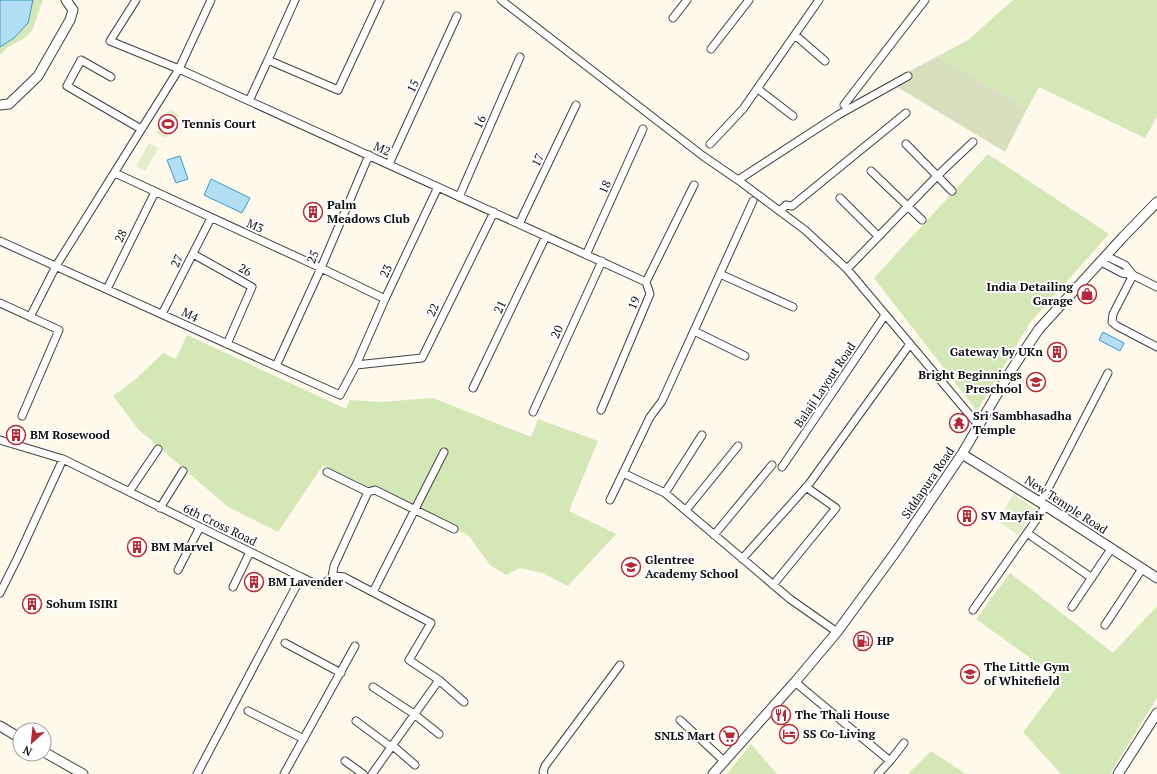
<svg xmlns="http://www.w3.org/2000/svg" width="1157" height="774" font-family="'PT Serif',serif">
	<style>
		.green { fill: #d3e7b7 }
		.cemetery { fill: #d6debe }
		.pitch { fill: #e3eec8 }
		.water { fill: #b2dff3; stroke: #3d98c7 }
		.lines { fill: none; stroke-linecap: round; stroke-linejoin: round }
		.minor-casing { stroke: #3f3f3f; stroke-width: 9 }
		.tertiary-casing { stroke: #3f3f3f; stroke-width: 11 }
		.minor { stroke: #fff; stroke-width: 7 }
		.tertiary { stroke: #fff; stroke-width: 9 }
		.labels { text-anchor: middle; stroke-width: 4; stroke-linejoin: round; paint-order: stroke }
		.street-label { font-size: 12px; fill: #0c0c0c; stroke: #fff }
		.poi-label { font-size: 12px; font-weight: bold; fill: #0c0c0c; stroke: #fff; text-anchor: start }
	</style>
	<rect width="100%" height="100%" fill="#fef9eb"/>
	<path class="green" d="M0,0h43l-11,31 -9,8 -15,8 -8,8z
		M1013,0h144v117l-12,21 -106,-51 -12,22 -89,-53 30,-16z
		M988,154l121,80 -80,90 -52,87 -103,-133z
		M187,335l159,74 4,-9 31,2 52,-4 98,39 7,-18 60,22 -29,70 47,23 -48,52 -25,-13 -23,-5 -14,7 -16,-10 -22,-30 -145,-70 -45,67 -50,-25 -90,-78 -25,-33 24,-18 26,-25 13,6z
		M1010,573l103,80 44,-47v92l-47,76h-49l-38,-42 39,-51 -86,-62z
		M751,744l26,30h-50z
		M931,751l35,23h-58z"/>
	<path class="cemetery" d="M938,56l89,53 -22,43 -116,-70z"/>
	<path class="pitch" d="M170,109l9,6 -13,23 -10,-5z
		M149,143l10,5 -14,23 -9,-5z
		M1013,494l22,15 -17,26 -20,-14z"/>
	<path class="water" d="M0,0h33l-5,23 -14,15 -14,9z
		M180,156l8,23 -12,4 -9,-23z
		M211,179l39,19 -8,15 -38,-18z
		M1103,332l21,11 -4,8 -21,-11z"/>
	<g class="lines">
		<defs>
			<path id="minor" d="M211,0l-32,69 467,213
				M501,0l202,156 35,24 67,50 42,39 132,157
				M673,18l14,-18
				M795,35l30,26
				M711,49l38,-49
				M268,60l27,-60
				M111,77l-30,-17 -14,26 74,43
				M758,89l35,27
				M249,101l19,-41 70,30 42,-90
				M844,105l81,-105
				M710,144l33,-35 76,-109
				M906,144l46,47
				M389,164l68,-148
				M871,171l51,49
				M115,173l206,95 64,31
				M738,180l100,-65 70,-39
				M459,197l61,-140
				M840,198l38,38
				M780,211l6,-6 6,1 114,-93
				M519,224l57,-119
				M0,241l340,154 16,-30 29,-66 53,-112
				M193,254l59,33 -25,57
				M586,255l57,-126
				M1106,256l19,9 8,10
				M1101,262l21,11 11,2 24,12
				M847,269l90,-93 36,-34
				M720,274l73,33
				M1133,275l-20,39 -1,8 5,4 40,21
				M107,289l48,-97
				M0,303l59,27 -37,86
				M162,314l49,-96
				M30,317l26,-51 123,-197 -69,-28 26,-41
				M694,331l51,25
				M356,365l66,-7 72,-146
				M276,366l45,-98 48,-113
				M473,388l73,-152
				M601,410l49,-116 -4,-12 48,-97
				M533,412l69,-151
				M0,440l63,19
				M782,467l103,-152
				M327,472l41,20
				M623,473l42,20 125,106 47,33
				M129,492l29,-43
				M665,493l37,-58
				M610,500l40,-83 12,-16 91,-200
				M1040,502l10,-17 58,-112
				M160,508l23,-37
				M686,510l52,-64
				M1027,533l65,45
				M714,535l58,-70
				M742,559l67,-75 101,-140
				M178,570l22,-43
				M301,577c7,3 15,9 22,6 10,-3 7,-9 21,-6l87,46 -22,37 30,20 -67,94
				M332,577l2,-11 34,-74 7,-2 79,39
				M773,585l63,-77 -30,-21
				M233,587l17,-35
				M373,592l71,-140
				M0,593l18,-36 45,-98 238,118 -104,197
				M1072,607l39,-58
				M973,610l73,-104
				M1105,625l37,-56
				M285,643l56,30
				M439,680l25,22
				M795,682l95,79 14,-18
				M373,687l41,27 25,20
				M248,711l56,28
				M680,720l44,41
				M356,721l35,26
				M392,745l23,20
				M345,761l18,13
				M284,774l71,-128
				M544,774l-1,-2 2,-6 75,-101
				M878,774l12,-13"/>
			<path id="tertiary" d="M0,105l9,-1 29,-28 32,-56 3,-10 -7,-10
				M962,454l84,52 111,72
				M0,726l20,12
				M44,752l39,22
				M713,774l82,-92 42,-50 60,-82 65,-96 48,-82 29,-43 85,-93 33,-34
				M1118,774l39,-61"/>
		</defs>
		<use href="#minor" class="minor-casing"/>
		<use href="#tertiary" class="tertiary-casing"/>
		<use href="#minor" class="minor"/>
		<use href="#tertiary" class="tertiary"/>
	</g>
	<defs>
		<symbol id="stadium-ring" viewBox="-11 -11 22 22"><circle r="9.5" fill="#fff" stroke="#b52a39" stroke-width="1.5"/><path d="M0-5a6.5 5 0 1 0 0 10a6.5 5 0 1 0 0-10ZM-3.5-1.8h7v3.6h-7Z" fill="#b52a39"/></symbol>
		<symbol id="building-ring" viewBox="-11 -11 22 22"><circle r="9.5" fill="#fff" stroke="#b52a39" stroke-width="1.5"/><path d="M-4-6H4V6H1V3H-1V6H-4ZM-2.5-4.3h1.7v1.8h-1.7ZM.8-4.3h1.7v1.8H.8ZM-2.5-1h1.7V.8h-1.7ZM.8-1h1.7V.8H.8Z" fill="#b52a39"/></symbol>
		<symbol id="shop-ring" viewBox="-11 -11 22 22"><circle r="9.5" fill="#fff" stroke="#b52a39" stroke-width="1.5"/><path d="M-5-2.5h2.3a2.7 3.5 0 0 1 5.4 0H5L5.5 6h-11ZM-1.5-2.5h3a1.5 2.3 0 0 0-3 0Z" fill="#b52a39"/></symbol>
		<symbol id="school-ring" viewBox="-11 -11 22 22"><circle r="9.5" fill="#fff" stroke="#b52a39" stroke-width="1.5"/><path d="M0-5L7-2L0 1L-7-2ZM-4 1L0 2.5L4 1V4Q0 6-4 4Z" fill="#b52a39"/></symbol>
		<symbol id="temple-ring" viewBox="-11 -11 22 22"><circle r="9.5" fill="#fff" stroke="#b52a39" stroke-width="1.5"/><path d="M0-6L5-2H3V0L6.5 2.5H4V6H1.5V3h-3V6H-4V2.5H-6.5L-3 0V-2H-5Z" fill="#b52a39"/></symbol>
		<symbol id="fuel-ring" viewBox="-11 -11 22 22"><circle r="9.5" fill="#fff" stroke="#b52a39" stroke-width="1.5"/><path d="M-5.5-6h7V0h2V4h1.3V-2.5L3-4.5l.8-.8L6-3V5H2.5V1h-1V6h-7ZM-4.2-4.7v3.2H.2V-4.7Z" fill="#b52a39"/></symbol>
		<symbol id="restaurant-ring" viewBox="-11 -11 22 22"><circle r="9.5" fill="#fff" stroke="#b52a39" stroke-width="1.5"/><path d="M-5-6h1v4h1v-4h1v4h1v-4h1v5L-1.5 .5V6h-2V.5L-5-1ZM5-6V6H3V1.5H1.5Q1.5-4 5-6Z" fill="#b52a39"/></symbol>
		<symbol id="hotel-ring" viewBox="-11 -11 22 22"><circle r="9.5" fill="#fff" stroke="#b52a39" stroke-width="1.5"/><path d="M-6-4.5h1.5V1H6V5H4.5V3h-9V5H-6ZM-4 0a1.8 1.8 0 1 1 3.6 0ZM.5 0V-2.5h3Q6-2.5 6 0Z" fill="#b52a39"/></symbol>
		<symbol id="supermarket-ring" viewBox="-11 -11 22 22"><circle r="9.5" fill="#fff" stroke="#b52a39" stroke-width="1.5"/><path d="M-6-5.5h2.5l.6 2H6L4.5 2H-2.5L-4.4-4H-6ZM-1.5 3.2a1.3 1.3 0 1 0 .1 0ZM3 3.2a1.3 1.3 0 1 0 .1 0Z" fill="#b52a39"/></symbol>
	</defs>
	<g fill-rule="evenodd">
		<use href="#stadium-ring" x="157" y="113" width="22" height="22"/>
		<use href="#building-ring" x="302" y="201" width="22" height="22"/>
		<use href="#shop-ring" x="1076" y="283" width="22" height="22"/>
		<use href="#building-ring" x="1046" y="341" width="22" height="22"/>
		<use href="#school-ring" x="1025" y="371" width="22" height="22"/>
		<use href="#temple-ring" x="948" y="412" width="22" height="22"/>
		<use href="#building-ring" x="5" y="424" width="22" height="22"/>
		<use href="#building-ring" x="956" y="505" width="22" height="22"/>
		<use href="#building-ring" x="126" y="536" width="22" height="22"/>
		<use href="#school-ring" x="620" y="556" width="22" height="22"/>
		<use href="#building-ring" x="243" y="571" width="22" height="22"/>
		<use href="#building-ring" x="21" y="593" width="22" height="22"/>
		<use href="#fuel-ring" x="852" y="630" width="22" height="22"/>
		<use href="#school-ring" x="959" y="663" width="22" height="22"/>
		<use href="#restaurant-ring" x="770" y="704" width="22" height="22"/>
		<use href="#hotel-ring" x="778" y="723" width="22" height="22"/>
		<use href="#supermarket-ring" x="718" y="725" width="22" height="22"/>
	</g>
	<g class="labels">
		<g class="street-label">
			<text transform="translate(413 86) rotate(-65)" y="4">15</text>
			<text transform="translate(480 122) rotate(-66)" y="4">16</text>
			<text transform="translate(382 149) rotate(24)" y="4">M2</text>
			<text transform="translate(538 160) rotate(-64)" y="4">17</text>
			<text transform="translate(605 187) rotate(-66)" y="4">18</text>
			<text transform="translate(255 226) rotate(24)" y="4">M3</text>
			<text transform="translate(121 236) rotate(-64)" y="4">28</text>
			<text transform="translate(313 257) rotate(-67)" y="4">25</text>
			<text transform="translate(177 261) rotate(-63)" y="4">27</text>
			<text transform="translate(245 270) rotate(29)" y="4">26</text>
			<text transform="translate(386 271) rotate(-65)" y="4">23</text>
			<text transform="translate(634 303) rotate(-67)" y="4">19</text>
			<text transform="translate(500 307) rotate(-65)" y="4">21</text>
			<text transform="translate(433 310) rotate(-64)" y="4">22</text>
			<text transform="translate(190 315) rotate(25)" y="4">M4</text>
			<text transform="translate(557 332) rotate(-66)" y="4">20</text>
			<text transform="translate(825 385) rotate(-56)" y="4">Balaji Layout Road</text>
			<text transform="translate(928 483) rotate(-56)" y="4">Siddapura Road</text>
			<text transform="translate(1066 505) rotate(33)" y="4">New Temple Road</text>
			<text transform="translate(220 525) rotate(26)" y="4">6th Cross Road</text>
		</g>
		<g class="poi-label">
			<text x="182" y="128">Tennis Court</text>
			<text x="327" y="209">Palm<tspan x="327" dy="14">Meadows Club</tspan></text>
			<text x="1073" y="291" text-anchor="end">India Detailing<tspan x="1073" dy="14">Garage</tspan></text>
			<text x="1043" y="356" text-anchor="end">Gateway by UKn</text>
			<text x="1022" y="379" text-anchor="end">Bright Beginnings<tspan x="1022" dy="14">Preschool</tspan></text>
			<text x="973" y="420">Sri Sambhasadha<tspan x="973" dy="14">Temple</tspan></text>
			<text x="30" y="439">BM Rosewood</text>
			<text x="981" y="520">SV Mayfair</text>
			<text x="151" y="551">BM Marvel</text>
			<text x="645" y="564">Glentree<tspan x="645" dy="14">Academy School</tspan></text>
			<text x="268" y="586">BM Lavender</text>
			<text x="46" y="608">Sohum ISIRI</text>
			<text x="877" y="645">HP</text>
			<text x="984" y="671">The Little Gym<tspan x="984" dy="14">of Whitefield</tspan></text>
			<text x="795" y="719">The Thali House</text>
			<text x="803" y="738">SS Co-Living</text>
			<text x="715" y="740" text-anchor="end">SNLS Mart</text>
		</g>
	</g>
	<g transform="translate(32 742) rotate(207)"><circle r="19" fill="#ffffff" stroke="#9e9e9e"/>
	<path d="M0-3L7 15L0 10L-7 15Z" fill="#b52a39"/>
	<text y="-6" font-size="11" font-weight="bold" text-anchor="middle" fill="#0c0c0c">N</text>
	</g>
</svg>
